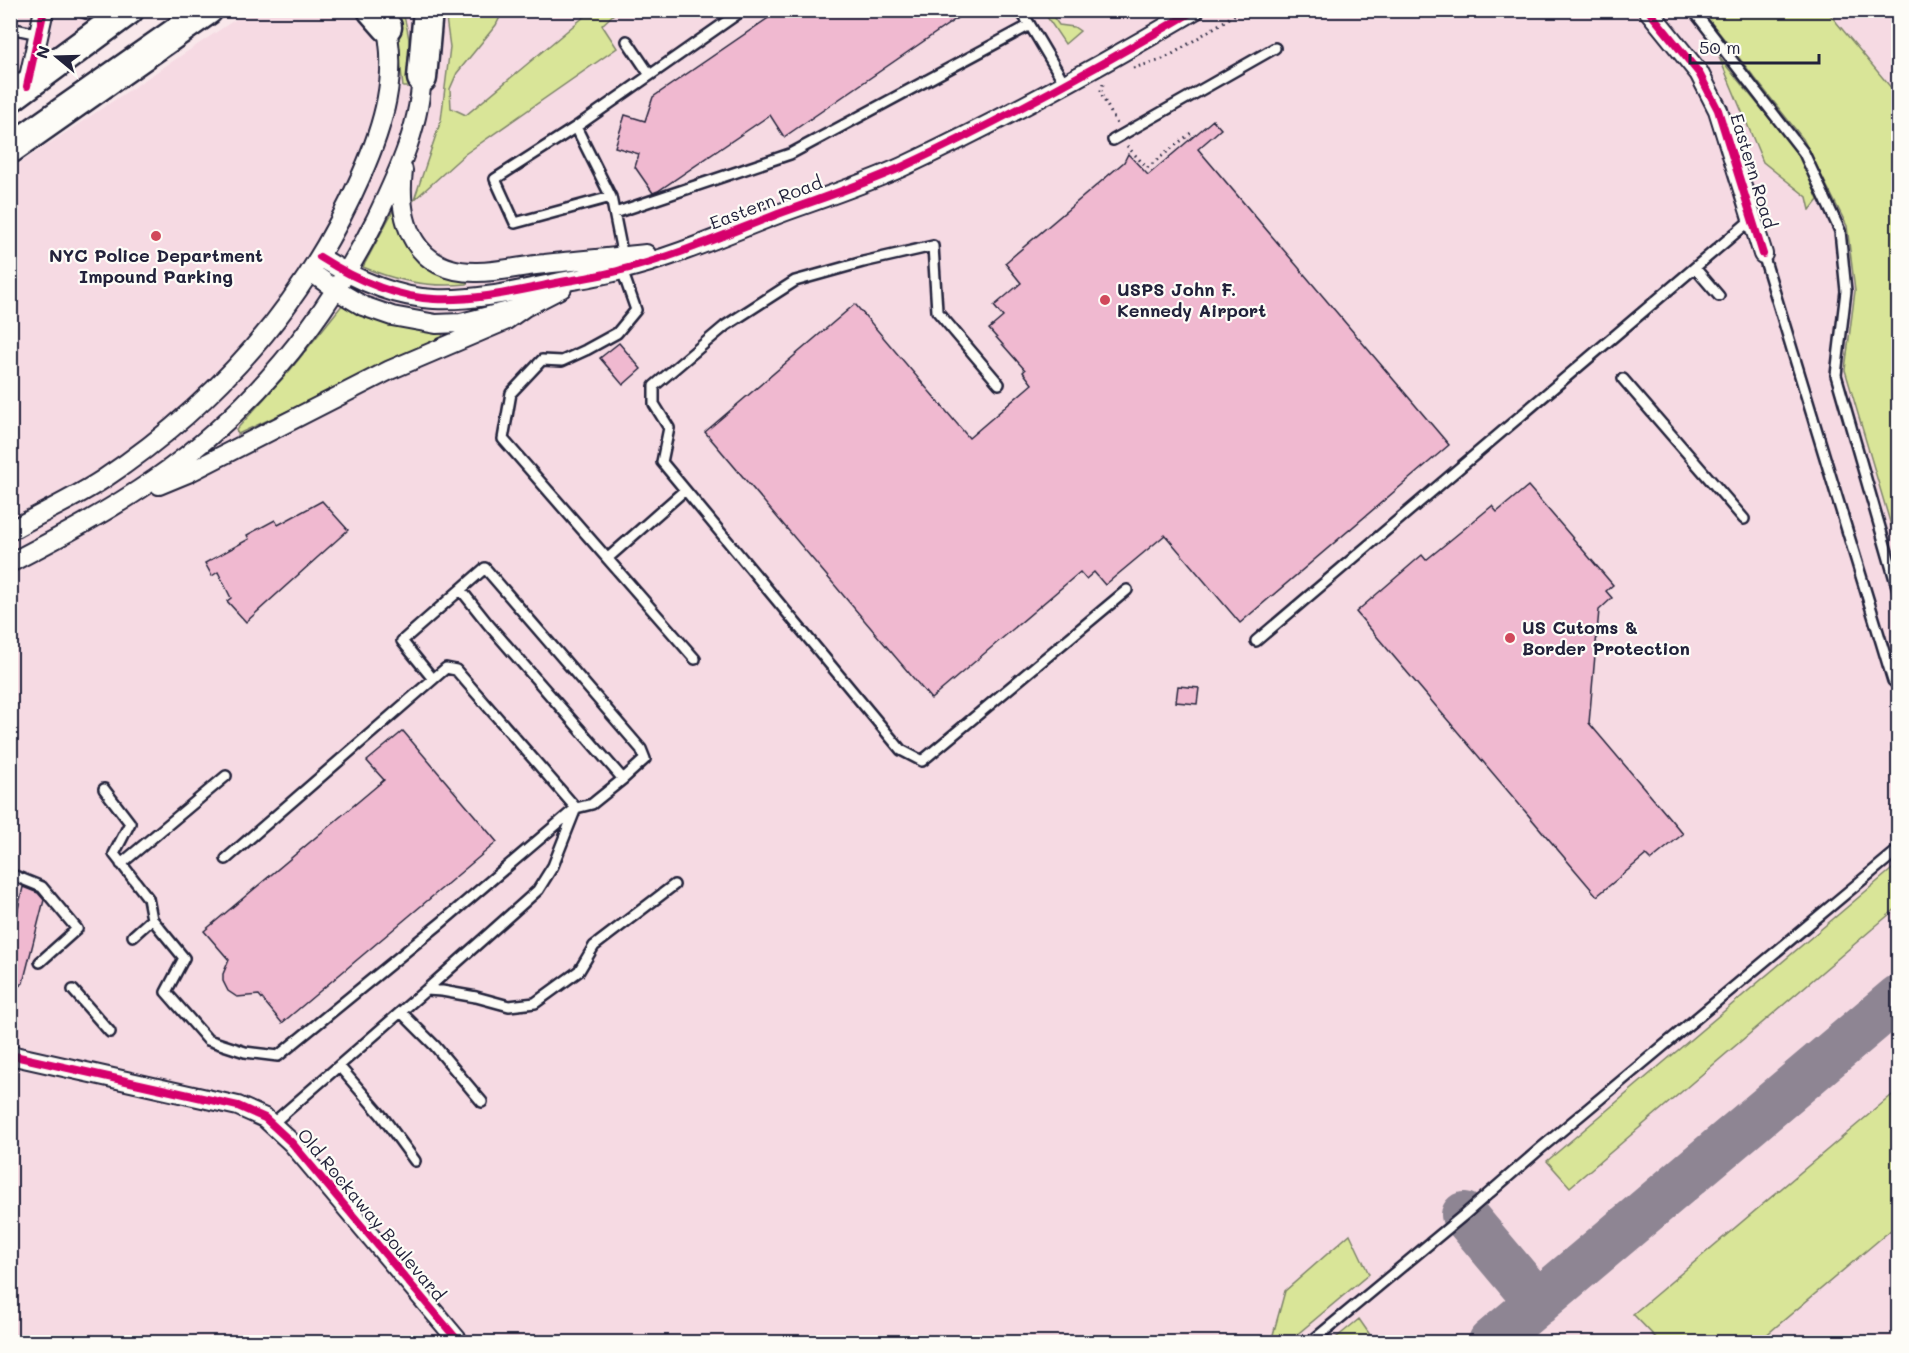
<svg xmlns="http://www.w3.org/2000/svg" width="1909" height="1353" font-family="Mali,sans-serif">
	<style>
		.built { fill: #f6dae3 }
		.green { fill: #d9e598; stroke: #7e846a; stroke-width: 1.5 }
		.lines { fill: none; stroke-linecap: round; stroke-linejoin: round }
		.taxiway { stroke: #8e8593; stroke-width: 46 }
		.building { fill: #f0b9d0; stroke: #22223b; stroke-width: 1.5 }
		.service-casing { stroke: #22223b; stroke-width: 14 }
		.minor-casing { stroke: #22223b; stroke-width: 22 }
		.trunk-casing { stroke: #22223b; stroke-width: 33 }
		.path { stroke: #22223b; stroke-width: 3; stroke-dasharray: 1.5 4.5; stroke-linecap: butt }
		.service { stroke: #fdfcf7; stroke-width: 9 }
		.minor { stroke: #fdfcf7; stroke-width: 18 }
		.trunk { stroke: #fdfcf7; stroke-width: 28 }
		.cycleway-casing { stroke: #fdfcf7; stroke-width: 11 }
		.cycleway { stroke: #d6006c; stroke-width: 8 }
		.poi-dot { fill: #d1495b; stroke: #fdfcf7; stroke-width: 2 }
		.labels { text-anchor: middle; stroke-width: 4.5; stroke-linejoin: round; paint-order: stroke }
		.street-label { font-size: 18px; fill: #22223b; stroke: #fdfcf7 }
		.poi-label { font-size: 18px; font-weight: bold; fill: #22223b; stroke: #fdfcf7; text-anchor: start }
	</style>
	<rect width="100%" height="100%" fill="#f9e8eb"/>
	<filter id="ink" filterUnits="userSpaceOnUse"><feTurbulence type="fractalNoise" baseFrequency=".0167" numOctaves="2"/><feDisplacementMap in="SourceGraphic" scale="12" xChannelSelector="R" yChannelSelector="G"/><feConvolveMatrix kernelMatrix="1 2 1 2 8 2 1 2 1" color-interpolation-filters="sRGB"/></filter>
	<g filter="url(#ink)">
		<path class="built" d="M416,10l1482,1v1331h-1887v-1173l237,-158h114l13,29z
			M11,11h96l-96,71z"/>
		<path class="green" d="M391,11h11c9,24 9,51 9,76h-8l-7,-62z
			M445,11h58l-7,14 -39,48 -7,16 1,19 15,7 125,-104h26l-15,14 15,23 -152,106 -51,46 27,-80 9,-73z
			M1043,11h6l10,14 15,2 6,4 -15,13z
			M1702,11h125l71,85v453l-53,-179 10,-79 -8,-65 -44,-87z
			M1719,57l83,101 16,42 -8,10 -3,-13 -44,-35z
			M394,209c5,22 13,49 37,59 11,5 24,8 37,12l-1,4c-36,4 -71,-3 -104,-17z
			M343,304l28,15 39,10 32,4 1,5 -205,96 -2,-4 55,-61z
			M1898,864v43l-328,280 -23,-26z
			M1898,1090v134l-140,118h-107l5,-4 -23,-24z
			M1350,1234l19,40 -81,68h-17l14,-51z
			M1359,1319l16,23h-44z"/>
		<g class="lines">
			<path class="taxiway" d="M1464,1215l74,88
				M1491,1342l407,-344"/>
		</g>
		<path class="building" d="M780,10h189l-185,127 -14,-22 -112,76 -5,2 -18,-26 4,-13 -24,-7 10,-32 20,6 8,-24z
			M1213,120l8,9 -23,20 251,296 -209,178 -75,-88 -60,50 -11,-13 -8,7 -6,-7 -149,127 -226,-267 150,-128 114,134 63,-54 -9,-12 2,-2 -36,-41 14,-12 -9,-11 27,-23 -16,-20 119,-101 4,-8 20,21z
			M619,343l22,26 -18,16 -23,-27z
			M1528,486l85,99 -7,6 6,7 -13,12 -10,113 94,111 -32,26 -5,-5 -49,41 -241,-284 66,-57 4,5 66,-54 5,6z
			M322,501l26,29 -102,92 -19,-21 4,-3 -13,-26 -6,4 -7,-13 44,-24 -2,-4 28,-15 3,5z
			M1178,686l21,2 -2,16 -21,-2z
			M403,731l94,111 -215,181 -23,-28 -22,2 -9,-6 -5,-10v-7l6,-14 -25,-29 180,-151 -17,-19z
			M23,887l15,6 6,7 -21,83 -13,10v-76l6,1z"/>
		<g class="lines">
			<defs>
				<path id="service" d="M78,10l8,3 3,-3
					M1693,10l111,143 36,78 6,60 -10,84 62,215
					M1030,25l35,59
					M10,28l29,6
					M627,41l23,34
					M576,127l-81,52 20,44 96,-26
					M1113,140l162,-92
					M615,213l175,-59 240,-129 -10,-15
					M1763,254l130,427
					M623,257l-12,-60 -35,-70 167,-117
					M1695,268l24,28
					M622,270l14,40 -19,23 -31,17 -24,11 -20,-1 -31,33 -8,46 192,220
					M1623,379l121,140
					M999,384l-62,-73 -4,-65 -70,16 -68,19 -70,45 -71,60v18l15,24 -7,34 239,288 21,11 205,-171
					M608,558l77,-68
					M1256,641l496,-422
					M433,679l-31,-38 83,-73 156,181 4,10 -22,20
					M104,789l26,34 -16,31 34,44 4,21
					M226,859l220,-191 10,2 120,138 -23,58 -15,24 -112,100
					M121,864l105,-88
					M10,874l32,13 35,42 -37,33
					M133,936l19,-17 32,39 -18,34 42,48 37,12 33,4 164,-134 134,-114 16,-4 31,-25 -135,-155 -27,-34
					M73,990l37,42
					M401,1012l34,34 47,56
					M339,1066l43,50 33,45
					M272,1124l154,-134 16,1 34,6 33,9 26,-3 44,-32 15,-25 80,-61
					M1311,1342l153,-127 77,-67 357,-298"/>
				<path id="minor" d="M1648,10l51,63 19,37 45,144
					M27,86l17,-76
					M403,170c-6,53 12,103 74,102 23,0 45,-6 68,-8 33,-4 67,-6 101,-10
					M320,257c33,21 74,40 114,42 41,2 83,-8 122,-16 22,-4 44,-7 65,-13 54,-13 105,-36 157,-56 41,-15 84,-29 124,-47 100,-47 197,-100 293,-157
					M311,272l25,18 27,16 29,10 44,8 25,-1 64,-16 37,-19
					M159,485l29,-12 202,-103 115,-49 20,-14
					M10,531c31,-18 63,-32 92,-51 116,-77 203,-176 259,-304 22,-49 39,-104 23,-158
					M10,563c50,-26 99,-52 145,-84 96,-67 169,-157 221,-260 23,-48 46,-97 46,-151
					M10,1055l228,51 27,12 27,25 167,199"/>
				<path id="trunk" d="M372,10l15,17
					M422,78l6,-68
					M10,98l119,-88
					M10,149l198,-139"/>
			</defs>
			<use href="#service" class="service-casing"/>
			<use href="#minor" class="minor-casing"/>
			<use href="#trunk" class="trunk-casing"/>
			<path class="path" d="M1133,68l25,-7 13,-6 71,-45
				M1103,84l-2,7 1,5 15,28
				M1127,146l20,22 44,-35"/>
			<use href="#service" class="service"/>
			<use href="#minor" class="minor"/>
			<use href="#trunk" class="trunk"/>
			<defs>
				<path id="cycleway" d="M1648,10l51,63 19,37 45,144
					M27,86l17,-76
					M320,257c33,21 74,40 114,42 41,2 83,-8 122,-16 22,-4 44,-7 65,-13 54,-13 105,-36 157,-56 41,-15 84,-29 124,-47 100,-47 197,-100 293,-157
					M10,1055l228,51 27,12 27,25 167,199"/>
			</defs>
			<use href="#cycleway" class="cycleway-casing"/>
			<use href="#cycleway" class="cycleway"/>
		</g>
	</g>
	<g class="poi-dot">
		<circle cx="156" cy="236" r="6"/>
		<circle cx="1105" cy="300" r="6"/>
		<circle cx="1510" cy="638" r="6"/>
	</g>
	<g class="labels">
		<g class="street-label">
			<text transform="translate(1753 171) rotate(73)" y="6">Eastern Road</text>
			<text transform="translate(766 203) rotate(-21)" y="6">Eastern Road</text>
			<text transform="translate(371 1215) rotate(50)" y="6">Old Rockaway Boulevard</text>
		</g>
		<g class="poi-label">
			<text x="156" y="262" text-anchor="middle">NYC Police Department<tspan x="156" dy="21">Impound Parking</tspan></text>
			<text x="1117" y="296">USPS John F.<tspan x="1117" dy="21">Kennedy Airport</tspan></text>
			<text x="1522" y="634">US Cutoms &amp;<tspan x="1522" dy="21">Border Protection</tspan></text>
		</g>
	</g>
	<rect width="1909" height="1353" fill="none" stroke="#fdfcf7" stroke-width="36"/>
	<rect x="18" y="18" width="1873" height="1317" fill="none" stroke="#22223b" stroke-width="2" filter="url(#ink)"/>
	<g transform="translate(57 57) rotate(289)" stroke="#fdfcf7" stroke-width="4.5" paint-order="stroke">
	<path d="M0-4.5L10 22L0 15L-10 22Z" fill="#22223b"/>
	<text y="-9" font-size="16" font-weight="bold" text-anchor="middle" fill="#22223b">N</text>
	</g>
	<path d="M1690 54v9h129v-9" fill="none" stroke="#22223b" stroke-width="3"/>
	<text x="1699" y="54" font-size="18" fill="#22223b" stroke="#fdfcf7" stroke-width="4.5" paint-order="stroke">50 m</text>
</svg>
